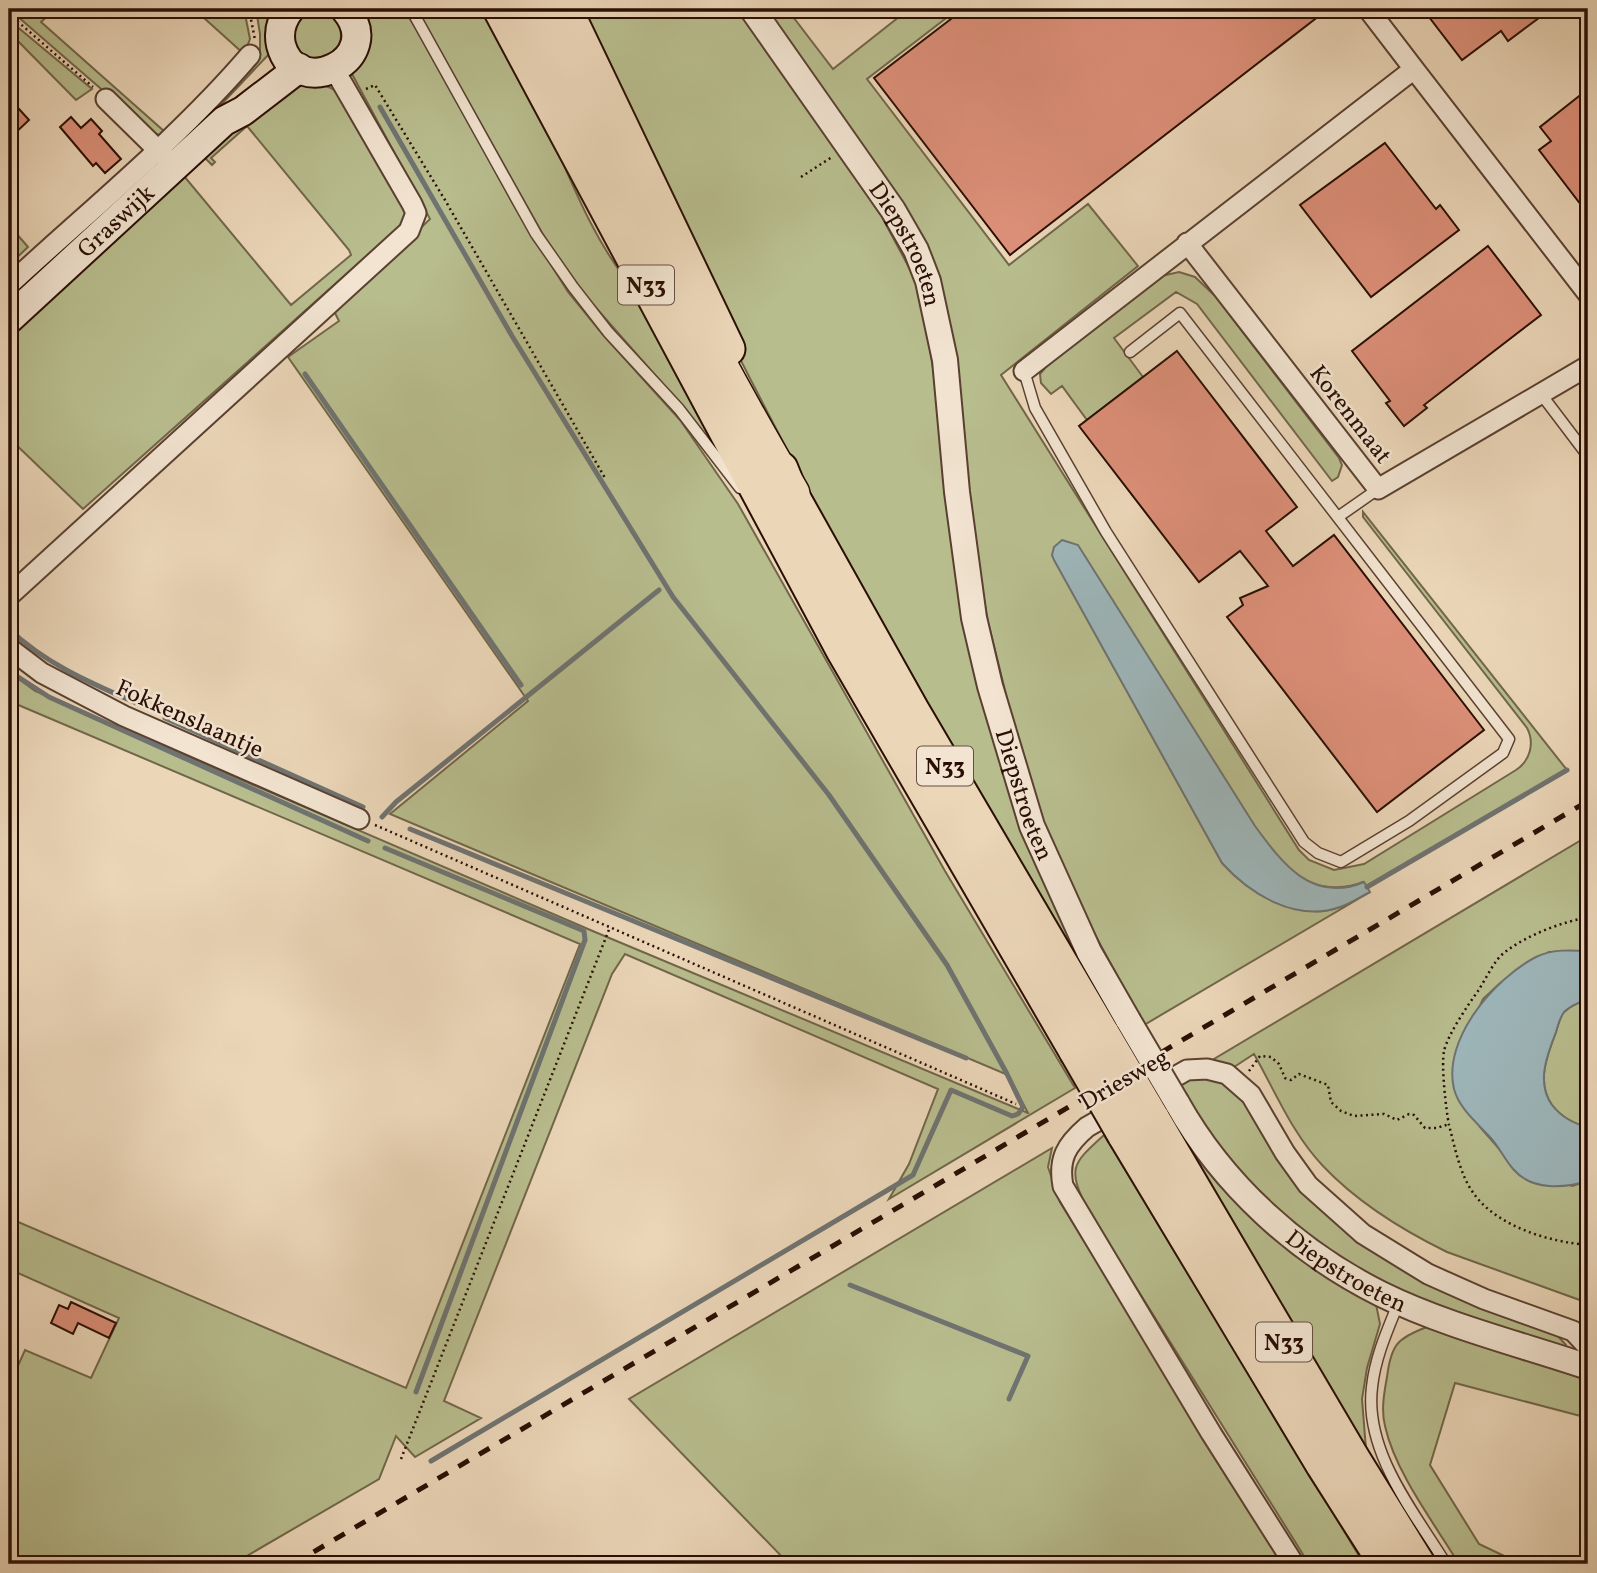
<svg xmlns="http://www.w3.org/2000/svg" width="1597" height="1573" font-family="Vollkorn,serif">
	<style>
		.green { fill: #b8bd8e; stroke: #716649; stroke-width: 2 }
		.water { fill: #9db6ba; stroke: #6f7371; stroke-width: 2 }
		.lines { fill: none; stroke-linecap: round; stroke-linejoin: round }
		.stream { stroke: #6f7371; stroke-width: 5 }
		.building { fill: #dc8f78; stroke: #2a0e04; stroke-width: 2 }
		.service-casing { stroke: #5a4031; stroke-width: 13 }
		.minor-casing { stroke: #5a4031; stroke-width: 23 }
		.tertiary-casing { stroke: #5a4031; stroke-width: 28 }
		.secondary-casing { stroke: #2a0e04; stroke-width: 32 }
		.trunk-casing { stroke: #2a0e04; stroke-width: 37 }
		.motorway-casing { stroke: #2a0e04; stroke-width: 40 }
		.path { stroke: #2a0e04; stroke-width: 2.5; stroke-dasharray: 2 3.5; stroke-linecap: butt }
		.service { stroke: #f2e4d1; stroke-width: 10 }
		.minor { stroke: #f2e4d1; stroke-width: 19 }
		.tertiary { stroke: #f2e4d1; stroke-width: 24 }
		.secondary { stroke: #f2e4d1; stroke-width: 28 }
		.trunk { stroke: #ebd6b8; stroke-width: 33 }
		.motorway { stroke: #ebd6b8; stroke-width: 37 }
		.rail { stroke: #2a0e04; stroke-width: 5; stroke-dasharray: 12 12; stroke-linecap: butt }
		.tertiary-bridge-casing { stroke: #5a4031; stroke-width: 28; stroke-linecap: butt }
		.trunk-bridge-casing { stroke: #2a0e04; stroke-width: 37; stroke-linecap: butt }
		.tertiary-bridge { stroke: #f2e4d1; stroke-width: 24 }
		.trunk-bridge { stroke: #ebd6b8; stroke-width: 33 }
		.labels { text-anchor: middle; stroke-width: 5; stroke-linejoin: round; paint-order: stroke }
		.shield { fill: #f2e4d1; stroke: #664e42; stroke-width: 2 }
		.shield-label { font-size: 23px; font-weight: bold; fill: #2a0e04 }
		.street-label { font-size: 24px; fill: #2a0e04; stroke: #f2e4d1 }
	</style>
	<rect width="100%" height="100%" fill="#ebd6b8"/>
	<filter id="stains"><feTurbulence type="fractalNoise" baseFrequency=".00286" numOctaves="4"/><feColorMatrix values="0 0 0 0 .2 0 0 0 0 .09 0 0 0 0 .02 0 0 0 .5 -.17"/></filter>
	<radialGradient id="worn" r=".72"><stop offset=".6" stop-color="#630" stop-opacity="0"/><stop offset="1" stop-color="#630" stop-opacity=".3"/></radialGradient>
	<path class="green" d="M9,9h46l-14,13 124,110 -4,3 -8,-1z
		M194,9h50l6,30 -6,15z
		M256,9h13l3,7 -2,37 -88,93 -11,2 89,-96v-18z
		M372,9h32l29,47 80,148 55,88 36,44 76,84 58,84 207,367 130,217 -186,111 20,-35 29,-75 -313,-135 -13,20 -168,427 37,17 -66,39 -19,-21 -17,43 -146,85h-224v-188l4,1 12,-27 66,28 28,-60 -110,-49v-51l397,170 174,-444 -571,-243v-29l26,19 560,241 433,181 -20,-38 -618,-261 138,-113 -240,-344 51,-36 -5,-10 96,-92 -78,-145 13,-50z
		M416,9h68c23,43 48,85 68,129 22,50 41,99 75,143l87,162 -3,1 -27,-36 -94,-107 -36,-47z
		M572,9h170l140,208 39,73 58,378 128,332 -4,3c-129,-213 -254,-430 -367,-652 -58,-112 -109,-228 -164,-342z
		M764,9h23l46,60 76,-60h49l-91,70 142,186 79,-61 50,62 -137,109 298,475 10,10 25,10 30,-6 152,-94c14,-9 19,-27 11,-42l-164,-211v-5l204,258 -200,117 -4,-5c-20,9 -47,6 -67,-6 -7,-5 -14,-14 -20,-21l-224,-300 170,308c27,30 77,59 118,44 10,-3 20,-10 30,-15l-226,133 -83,-153 -33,-89 -40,-161 -9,-51 -36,-276z
		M293 35a24 24 0 1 1 48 0a24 24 0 1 1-48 0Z
		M9,20l83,69 -16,11 -67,-68z
		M313,80l20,9 12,12 61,111 -6,14 -317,283 -74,-71v-104l175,-158 107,129 60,-50 -2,-5 -102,-124 -36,32 4,4 -3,3 -10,-10 84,-73z
		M9,225l19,22 -19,18z
		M1179,272l16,5 20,19 124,162 3,7 -4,12 -6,4 -135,-177 -21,-12 -62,46 29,39 -56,43 -25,-34 -11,8 -10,-11 -1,-9 11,-13 106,-84z
		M1588,836v115l-39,1 -33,19 -17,13 -16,15 -7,15 4,113 22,25 4,7 66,27 16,-5v122l-141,-51c-45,-22 -90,-50 -124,-86 -30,-31 -48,-75 -69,-112l-23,15 -22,-7z
		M1588,999v129c-14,-5 -26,-10 -36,-23 -16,-22 -5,-50 4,-73 2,-7 4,-15 8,-20 7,-7 16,-10 24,-13z
		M1190,1075l42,10 89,122 234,126 11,12v4l-164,-56 -96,-55 -52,-51 -44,-49 -33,-57z
		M1104,1135l260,429h-55l-222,-355c-19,-41 -16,-44 17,-74z
		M1188,1145l3,1 185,158 4,20 -13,44 -5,31 4,50z
		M1052,1148l-4,19 12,35 224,362h-495l-160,-165z
		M1427,1327l161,53v38l-133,-35 -25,82 49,79 42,20h-62c-25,-41 -64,-92 -74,-138 -4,-15 -1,-33 2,-49 4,-32 10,-39 40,-50z"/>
	<path class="water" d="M1062,540l16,5 177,281c27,37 57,78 109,56l6,10c-10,5 -20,12 -30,15 -44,16 -90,-13 -118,-44l-168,-303 -2,-5 2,-8z
		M1588,951v48c-8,3 -17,6 -24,13 -4,5 -6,13 -8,20 -9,23 -20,51 -4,73 10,13 22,18 36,23v53c-23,7 -56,10 -74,-11 -10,-11 -15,-24 -25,-34 -13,-14 -30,-28 -35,-47 -12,-50 41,-111 82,-132 16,-8 35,-7 52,-6z"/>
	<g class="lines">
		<path class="stream" d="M380,107l132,229 161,261 156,198 118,170 59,107 17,35 -5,7 -6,2 -61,-26 -38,85 -482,286
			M305,374l216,311
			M9,629c40,38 89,57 139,79
			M9,671l40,26 319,144
			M165,718l198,89
			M382,817l14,-15 263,-212
			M410,829l556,229
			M385,848l199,83 1,9 -169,452
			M1367,887l200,-117
			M850,1285l178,71 -19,43"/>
	</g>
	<path class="building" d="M964,9h364l-318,246 -136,-177z
		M1440,9h111l-43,32 -7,-10 -39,29 -33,-43z
		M1588,89v125l-49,-64 12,-9 -11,-14z
		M9,98l20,22 -20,19z
		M71,117l10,11 10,-9 11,12 -3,3 22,25 -16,14 -9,-10 -3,3 -33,-39z
		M1385,143l51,66 4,-4 19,25 -88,67 -71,-92z
		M1488,246l53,69 -117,90 3,3 -23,18 -18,-23 4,-2 -38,-50z
		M1177,351l120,156 -31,24 27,35 41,-31 150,195 -107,82 -150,-195 16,-12 -3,-7 28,-12 -28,-35 -41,31 -120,-156z
		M71,1302l45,21 -7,15 -31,-15 -5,11 -22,-11 8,-18 9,4z"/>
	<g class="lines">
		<defs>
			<path id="service" d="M411,9l125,225 37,53 35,45 71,77 61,79
				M1024,371l11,37 71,124 198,310 14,11 23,9 68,-41 94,-68 6,-14 -329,-426 -50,39
				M1541,394l47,62
				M1338,517l40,-28
				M1398,1304c-11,27 -23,54 -26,83 -8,65 42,125 74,177"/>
			<path id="minor" d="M1368,9l46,60
				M106,99l60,59
				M1187,243l191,246 210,-123
				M9,285c81,-75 169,-146 241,-230
				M1024,371l390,-302 174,225
				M9,596l400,-365 7,-18 -4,-9 -78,-135
				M9,648l33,25 82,43 235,103
				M1294,1564l-83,-131 -148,-247c-5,-27 3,-41 24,-59l100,-57 20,-1 20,5 24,21 34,58 23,32 55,49 65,40 56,25 89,32 15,16"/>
			<g id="tertiary">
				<path id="s1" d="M752,9l141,201 23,40 12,31 17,79 12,132 17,126 16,68 42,140 57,126 39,68"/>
				<path id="s2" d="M1177,1103c46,82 120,149 204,191 65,32 139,50 207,73"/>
			</g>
			<g id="secondary">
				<path d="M290,9c-8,10 -12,22 -9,36 15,58 107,14 64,-36"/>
				<path id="s3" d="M9,319l215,-198 19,-10 56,-43"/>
			</g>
			<path id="trunk" d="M500,9l343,641 233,401
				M565,9l163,340
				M781,469l10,25 121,216 191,325
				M1152,1118l201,341 65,105
				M1124,1134l199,331 63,99"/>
			<path id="motorway" d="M537,9c81,164 161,327 254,485"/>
		</defs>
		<use href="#service" class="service-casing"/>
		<use href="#minor" class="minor-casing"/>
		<use href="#tertiary" class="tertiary-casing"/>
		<use href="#secondary" class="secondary-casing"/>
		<use href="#trunk" class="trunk-casing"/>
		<use href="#motorway" class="motorway-casing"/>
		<path class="path" d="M249,9l6,31
			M9,14l84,73
			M366,89l9,-4 70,115 160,278
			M801,177l31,-20
			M375,825l641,279
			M1588,917c-28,6 -59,17 -83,35 -11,8 -19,27 -27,39 -10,14 -30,43 -34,60 -3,14 2,59 5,74 6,23 11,50 25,69 24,33 76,48 114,51
			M1249,1071l11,-15 11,1 8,7 6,14 6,2 8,-6 29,11 3,17 10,9 13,5 30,-2 13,6 12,-6 5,1 11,13h12l12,-4
			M401,1459l209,-532"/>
		<use href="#service" class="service"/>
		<use href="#minor" class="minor"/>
		<use href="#tertiary" class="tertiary"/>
		<use href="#secondary" class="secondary"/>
		<use href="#trunk" class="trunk"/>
		<use href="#motorway" class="motorway"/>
		<path class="rail" d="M293,1564l1295,-763"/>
		<defs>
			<path id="tertiary-bridge" d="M1128,1020l49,83"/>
			<path id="trunk-bridge" d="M1103,1035l49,83
				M1076,1051l48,83"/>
		</defs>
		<use href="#tertiary-bridge" class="tertiary-bridge-casing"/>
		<use href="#trunk-bridge" class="trunk-bridge-casing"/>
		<use href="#tertiary-bridge" class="tertiary-bridge"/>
		<use href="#trunk-bridge" class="trunk-bridge"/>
	</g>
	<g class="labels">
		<g class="shield">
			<rect x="618" y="265.5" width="56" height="39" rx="5"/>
			<rect x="917" y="746.5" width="56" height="39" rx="5"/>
			<rect x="1256" y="1322.5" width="56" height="39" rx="5"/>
		</g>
		<g class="shield-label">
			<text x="646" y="293">N33</text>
			<text x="945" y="774">N33</text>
			<text x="1284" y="1350">N33</text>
		</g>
		<g class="street-label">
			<text dy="8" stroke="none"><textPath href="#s3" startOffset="145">Graswijk</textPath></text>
			<text dy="8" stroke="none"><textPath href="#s1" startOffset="282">Diepstroeten</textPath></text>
			<text transform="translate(1351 414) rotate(52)" y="8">Korenmaat</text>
			<text transform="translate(190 718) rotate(24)" y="8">Fokkenslaantje</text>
			<text dy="8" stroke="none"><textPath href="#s1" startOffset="849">Diepstroeten</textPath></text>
			<text transform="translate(1124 1079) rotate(-30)" y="8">Driesweg</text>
			<text dy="8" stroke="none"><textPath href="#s2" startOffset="242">Diepstroeten</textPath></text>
		</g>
	</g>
	<rect width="1597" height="1573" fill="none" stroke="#ebd6b8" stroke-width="35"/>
	<rect x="10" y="10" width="1576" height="1552" fill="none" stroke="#2a0e04" stroke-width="3.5"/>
	<rect x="18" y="18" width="1562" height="1538" fill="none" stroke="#2a0e04" stroke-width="2"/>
	<rect width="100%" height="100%" filter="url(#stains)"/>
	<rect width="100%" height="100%" fill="url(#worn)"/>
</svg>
